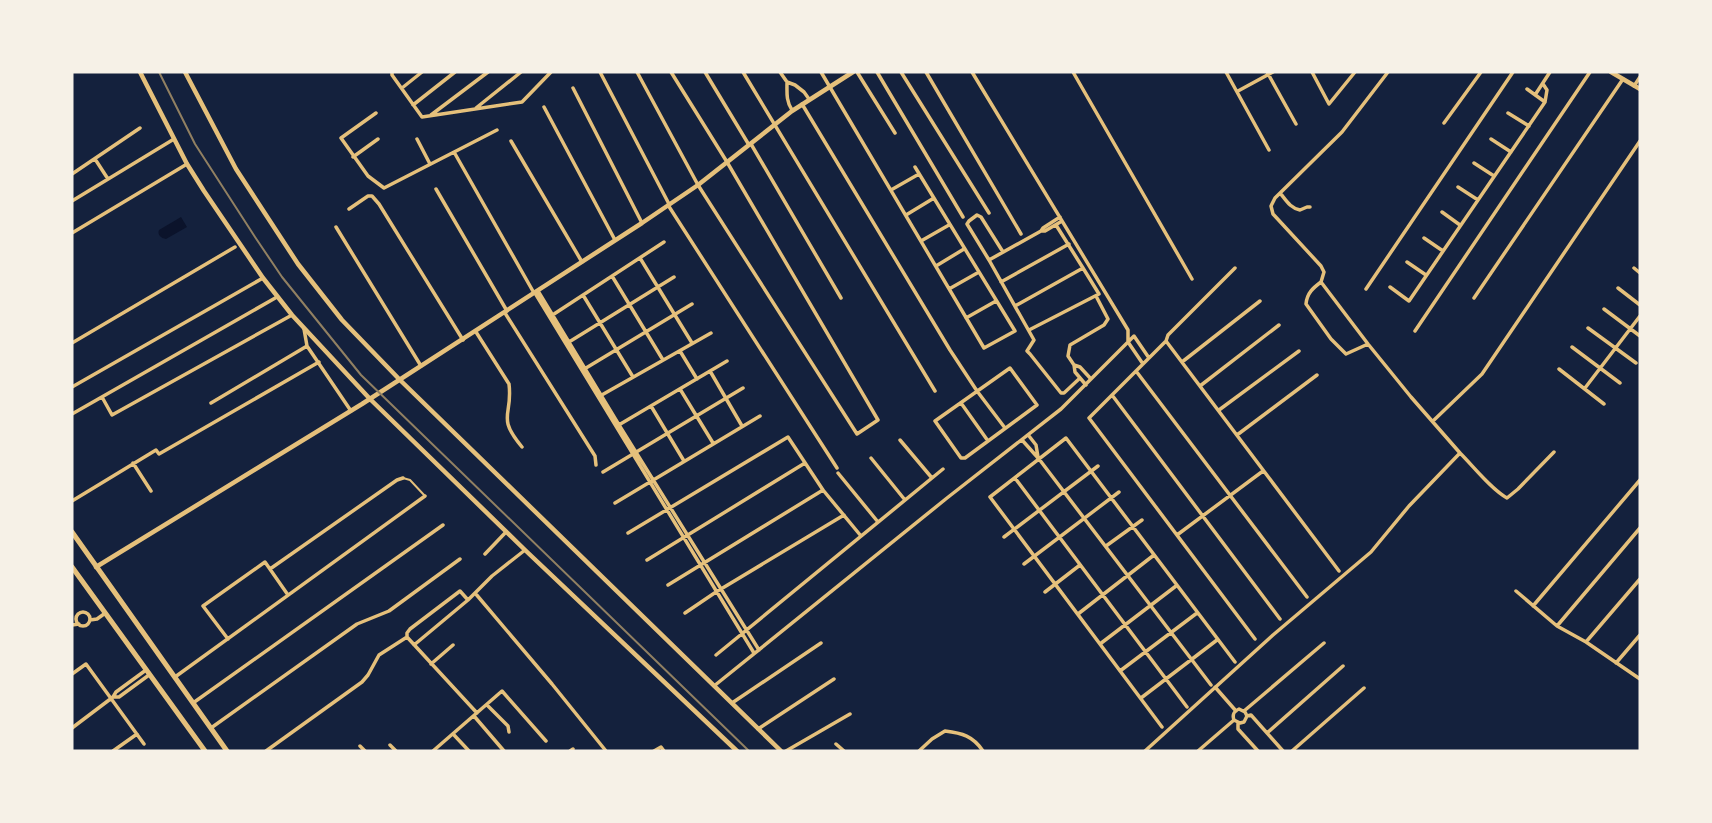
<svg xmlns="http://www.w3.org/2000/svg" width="1712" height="823" font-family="'Nunito Sans',sans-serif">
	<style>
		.water { fill: #0b132b }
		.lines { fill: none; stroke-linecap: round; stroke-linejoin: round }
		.service { stroke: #e5c07b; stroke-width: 2 }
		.minor { stroke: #e5c07b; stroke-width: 3.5 }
		.tertiary { stroke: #e5c07b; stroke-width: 4.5 }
		.trunk { stroke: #e5c07b; stroke-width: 5 }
		.rail { stroke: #918062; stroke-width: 2 }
	</style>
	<rect width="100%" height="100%" fill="#14213d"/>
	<path class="water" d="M181,217l6,10 -21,12c-5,-1 -9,-4 -7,-9z"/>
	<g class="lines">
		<path class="service" d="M403,478l7,2 15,16"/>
		<path class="minor" d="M392,72v3l30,42 100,-15 29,-30
			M600,72l69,132
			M637,72l61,113 159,249 21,-14 -151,-258 -56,-90
			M705,72l44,73
			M743,72l192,319
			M780,72l7,10 8,3 9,7 5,7
			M821,72l163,276 31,-17 -100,-164
			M857,72l38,61
			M877,72l86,145
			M901,72l88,141
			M926,72l95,162
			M972,72l156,258v12l15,22
			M1073,72l119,207
			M1226,72l43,78
			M1267,72l29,52
			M1312,72l17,32 26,-32
			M787,82c0,11 -1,19 5,28
			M1634,86l6,-9
			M402,88l20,-16
			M573,88l69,135
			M1527,89l18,13
			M1238,91l35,-19
			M1535,95l15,-23
			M802,104l148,246 27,41 28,37
			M413,105l42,-33
			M544,107l71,133
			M476,108l45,-36
			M376,113l-35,25 27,38 16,12 113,-58
			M1508,113l21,13
			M431,115l57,-43
			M1444,123l37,-51
			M417,139l13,25
			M1491,139l20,13
			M511,141l71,121
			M751,144l90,154
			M454,152l80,141
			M353,157l25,-18
			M95,159l13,20
			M1474,163l20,13
			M72,174l68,-46
			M1458,187l20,13
			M436,189l71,122
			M891,190l28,-16
			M1280,193c6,7 10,15 20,17l7,-3h3
			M72,201l102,-62
			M668,205l169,263
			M349,209l19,-13h4l7,8 84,136
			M1442,212l18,13
			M906,215l28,-17
			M1062,221l-17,10h-4l-52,29 45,80 -7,11 3,3 31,39h3l16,-15
			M336,227l85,139
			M1041,231l2,-3 17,-11
			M72,233l115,-69
			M1424,238l19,13
			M921,241l28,-16
			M640,258l52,85
			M989,260l-22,-36 2,-3 8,-6 4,2 22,35
			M1407,262l19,13
			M936,266l28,-17
			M1235,268l-67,67 -2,6 -77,77 166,221
			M1634,268l6,5
			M612,276l51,84
			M1001,282l68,-38
			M1321,282c-8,6 -14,11 -15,22l25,35 15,15 22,-10
			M1390,287l19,14 136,-199 2,-12 -4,-6
			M1618,288l22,17
			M949,289l30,-17
			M1366,289l147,-217
			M538,291l81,134 140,225
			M535,293l219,360
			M583,295l50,82
			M1474,298l149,-219
			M1015,306l68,-38 -27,-43
			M1604,309l36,27
			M505,313l90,143 1,9
			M551,316l113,-74
			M966,318l30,-17
			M1588,328l48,35
			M304,329l3,17 44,65
			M1029,330l70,-36 -16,-26
			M1415,331l175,-259
			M476,332l33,52c4,32 -13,32 13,63
			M1166,341l173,230
			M569,342l105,-65
			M72,343l163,-96
			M1572,347l48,36
			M680,351l17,28
			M1182,362l78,-61
			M1074,365l-6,-9 2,-11 34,-20 4,-6 -12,-23
			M586,368l106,-64
			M1010,368l27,37 -72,53h-4l-26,-37z
			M1559,369l45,35
			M710,371l32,55
			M1136,371l171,226
			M1086,385l-11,-13 -1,-7 6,2 11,12
			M1200,386l79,-61
			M72,387l191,-109
			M1585,388l55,-72
			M680,389l33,54
			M1112,395l168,224
			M600,396l111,-63
			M102,397l10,18 180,-100
			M211,403l96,-57
			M961,403l27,38
			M651,406l33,55
			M1219,410l80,-59
			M72,414l205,-117
			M1433,421l49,-47 158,-233
			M617,426l110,-65
			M1237,435l80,-60
			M1029,436l7,9 2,12
			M900,440l32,38
			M1022,440l17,19 172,226
			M1460,453c14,14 31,36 47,45l11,-9 36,-37
			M871,458l34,42
			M133,463l18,28
			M603,472l140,-84
			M838,473l40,49
			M1015,478l172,229
			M72,501l84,-51 3,4 160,-92
			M615,503l145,-87
			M628,533l160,-96 35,53 38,46
			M1177,535l86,-64
			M1004,537l94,-71
			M1106,546l36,-26
			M485,554l21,-22
			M647,560l158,-97
			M1024,564l95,-72
			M270,569l127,-89 6,-2
			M668,585l155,-95
			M1516,591l41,35 29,16 54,37
			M1045,592l35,-27
			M475,593l77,91 54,67
			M1533,606l107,-126
			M76 619a7 7 0 1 1 14 0a7 7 0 1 1-14 0Z
			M685,613l31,-21 128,-77
			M1078,614l76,-59
			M90,620l7,-1 7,-5
			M72,625l7,-1
			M1557,626l83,-98
			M407,637l70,76
			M228,639l-25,-33 62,-44 23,33
			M1586,642l54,-63
			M1100,644l76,-58
			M414,645l54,-45 24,-24 33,-26
			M716,655l227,-186
			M1616,663l24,-28
			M431,664l22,-19
			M1120,671l77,-58
			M72,674l14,-10 58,80
			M175,677l250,-181
			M714,686l233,-188 114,-89 73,-73 15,22
			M1215,687l21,24
			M113,697h6l30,-22
			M1141,698l76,-58
			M193,703l250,-178
			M732,703l89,-60
			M487,705l21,21 1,6
			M1244,711l80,-68
			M474,716l30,35
			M1247,716l-3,6 -4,1 -6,-3c-2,-5 0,-9 5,-11l6,3 2,4 4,-1 32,36
			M1238,723v6l20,22
			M1162,727l-172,-230 76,-59 169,224
			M72,728l41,-31 3,-5 30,-22
			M211,728l146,-104 32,-13 71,-52
			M758,729l76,-50
			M1267,733l76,-67
			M454,735l15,16
			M836,744l8,7
			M390,745l6,6
			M360,746l5,5
			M113,751l24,-17
			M266,751l96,-69 6,-7 11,-20 28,-18v-4l3,-4 50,-38 8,9
			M433,751l69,-60 44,50
			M570,751l3,-2
			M654,751l7,-4 3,4
			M786,751l64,-37
			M919,751l13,-12 13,-8c17,2 28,5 38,20
			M1145,751l128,-116 98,-83 38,-46 51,-53 -49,-56 -43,-53 -47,-62 3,-10 -3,-6 -48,-52 -2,-8 4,-8 67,-66 46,-60
			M1198,751l36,-31
			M1292,751l72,-63"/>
		<path class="tertiary" d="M140,72l47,92 17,27 59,87 29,37 78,84 155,151 212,201
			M185,72l51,97 62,95 44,56 58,60 381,371
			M1611,72l29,17
			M96,567l266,-163 280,-181 56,-38 94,-74 61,-39"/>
		<path class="trunk" d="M72,532l155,219
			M72,567l133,184"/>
		<path class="rail" d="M159,72l36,72 60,93 27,40 79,98 388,376"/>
	</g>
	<rect width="1712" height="823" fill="none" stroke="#f6f1e7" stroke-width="147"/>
</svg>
